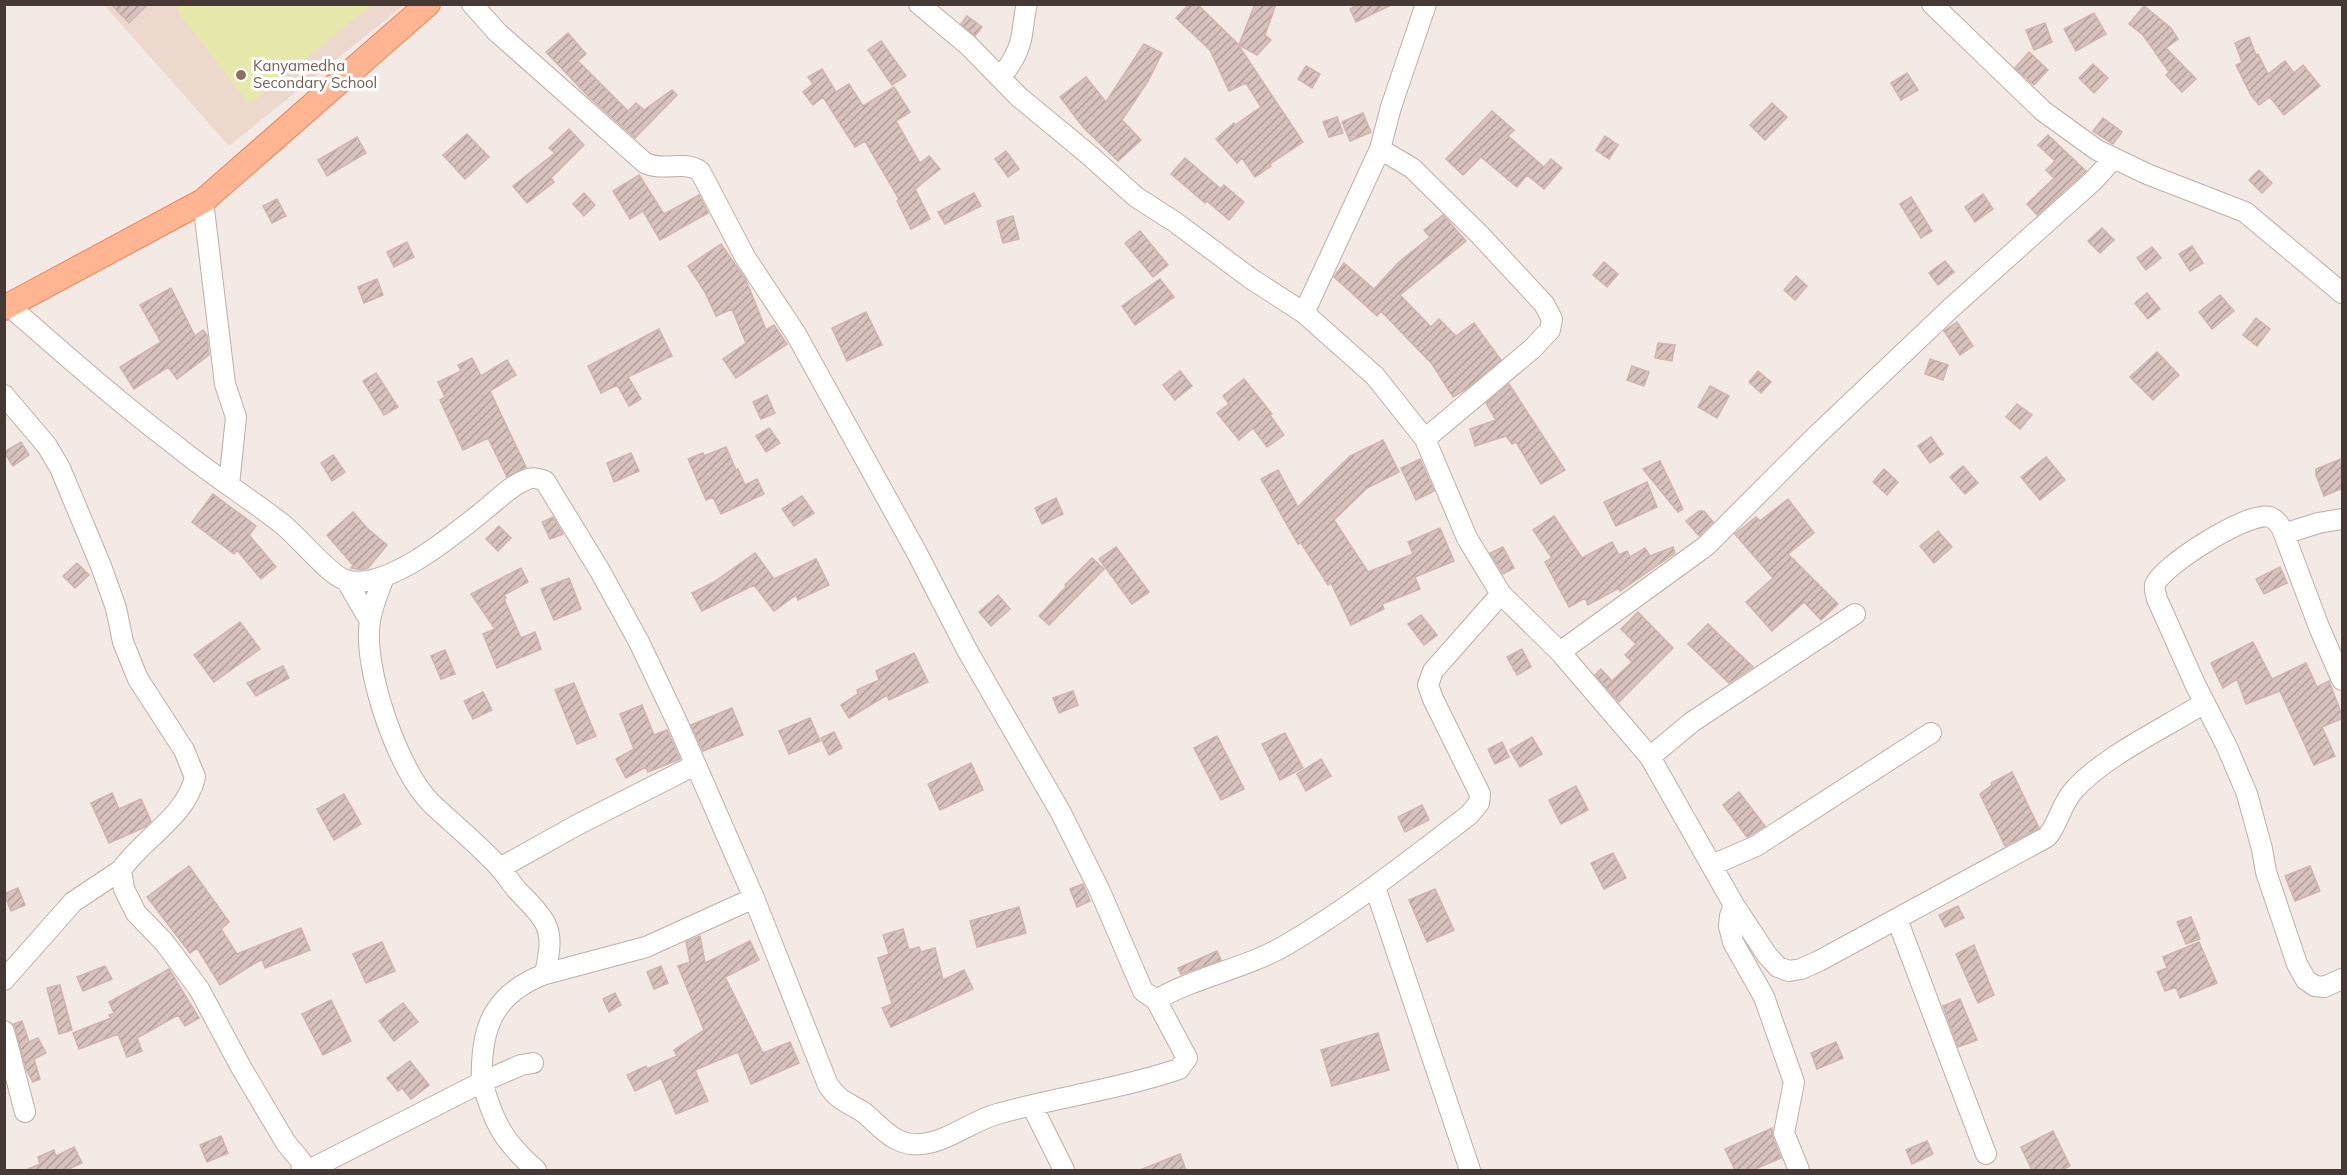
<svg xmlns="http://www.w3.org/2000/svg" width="2347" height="1175" font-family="Mulish,sans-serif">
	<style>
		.education { fill: #edd8ce }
		.pitch { fill: #e6e9ab }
		.building { fill: url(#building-hatch); stroke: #d0b4ad; stroke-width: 1.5 }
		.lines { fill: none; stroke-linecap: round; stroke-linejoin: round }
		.minor-casing { stroke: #bfaea7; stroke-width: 22 }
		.major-casing { stroke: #e8875e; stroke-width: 26 }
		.minor { stroke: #fff; stroke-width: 20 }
		.major { stroke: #ffb492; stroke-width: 24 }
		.education-dot { fill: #8d6e63; stroke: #fff; stroke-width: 2 }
		.labels { text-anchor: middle; stroke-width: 6; stroke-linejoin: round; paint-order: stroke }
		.education-label { font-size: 15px; fill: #785e54; stroke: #fff; text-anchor: start }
	</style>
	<defs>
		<pattern id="building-hatch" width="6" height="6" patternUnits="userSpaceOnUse" patternTransform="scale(1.5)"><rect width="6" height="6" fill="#d8c2bd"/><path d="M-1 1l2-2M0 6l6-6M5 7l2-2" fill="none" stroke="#b19f9a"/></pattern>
	</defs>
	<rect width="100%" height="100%" fill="#f3e9e5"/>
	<path class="education" d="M104,5h300l-175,141z"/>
	<path class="pitch" d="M180,4h192v1l-123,99 -73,-95z"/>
	<path class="building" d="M111,4h37l-19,19z
		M1189,4h8l40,39 66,99 -33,22 1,2 -16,11 -13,-19 -5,5 -21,-24 18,-16 1,2 26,-18 -15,-24 -17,8 -19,-41 -34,-32z
		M1255,4h21l-11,31 6,5 -14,15 -18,-10z
		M1359,4h34l-37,18 -6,-13z
		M2144,6l27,22 7,11 -12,9 30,31 -14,13 -16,-17 3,-3 -26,-37 -14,-11z
		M2094,13l12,21 -30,17 -12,-22z
		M967,16l15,11 -7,9 -14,-12z
		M2045,23l7,19 -18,8 -8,-20z
		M568,33l18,21 -8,7 50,50 8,-8 8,7 28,-20 5,5 -42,43 -46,-41 -43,-45z
		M2249,37l7,18 2,-1 10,20 17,-13 9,12 9,-8 17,21 -36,29 -14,-18 -11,8 -8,-10 -15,-30 6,-3 -7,-19z
		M881,41l25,35 -14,9 -24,-35z
		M1144,44l18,9 -14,28 -26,39 19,20 -23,21 -35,-34 -23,-30 26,-20 20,25z
		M2029,52l19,18 -14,15 -19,-17z
		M2093,64l15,14 -14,15 -15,-15z
		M1306,66l14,8 -8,14 -14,-9z
		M822,69l14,23 13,-8 14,22 31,-19 16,25 -14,9 24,42 9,-7 11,13 -25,20 15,30 -19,10 -14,-28 2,-2 -34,-58 -10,6 -32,-50 -10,8 -10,-13 10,-8 -5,-7z
		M1907,73l11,17 -17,10 -10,-17z
		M1772,103l15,14 -22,23 -15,-15z
		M1492,111l22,19 -6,6 36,31 7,-8 11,9 -18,21 -17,-14 -10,12 -36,-30 -18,18 -17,-16z
		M1363,113l8,19 -21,9 -8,-19z
		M1337,117l6,16 -14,4 -6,-15z
		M2103,118l19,14 -9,12 -20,-13z
		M569,129l15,16 -33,33 3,4 -27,21 -14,-17 42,-33 -6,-5z
		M467,134l22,23 -24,22 -22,-24z
		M2048,135l38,36 -49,44 -10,-11 27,-26 -8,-8 9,-9 -17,-16z
		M1605,136l13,9 -9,14 -13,-9z
		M357,137l9,16 -39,23 -9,-16z
		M1006,151l13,18 -11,8 -13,-18z
		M1185,158l36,31 3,-4 20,17 -15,18 -22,-19 -2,2 -34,-29z
		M2259,170l13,13 -10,10 -13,-13z
		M639,175l25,39 35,-19 9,18 -48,27 -17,-29 -13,8 -17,-28z
		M584,193l11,12 -11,11 -11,-12z
		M974,193l7,13 -36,18 -7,-12z
		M1983,194l10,15 -18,13 -10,-15z
		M1911,197l21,34 -11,7 -21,-34z
		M277,199l9,17 -14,7 -9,-17z
		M1443,215l23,26 -66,54 31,32 8,-8 17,17 18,-13 27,37 -36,30 -12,7 -21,-33 -51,-53 -4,5 -43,-39 10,-14 30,26 25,-27 31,-25 -6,-7z
		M1013,216l6,23 -16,4 -6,-22z
		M2102,228l12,12 -14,13 -12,-12z
		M1140,231l28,34 -15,12 -28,-34z
		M407,242l7,15 -20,10 -7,-15z
		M721,244l25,36 20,50 8,-5 13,19 -51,34 -13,-19 23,-16 -14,-34 -16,7 -11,-24 -17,-26z
		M2192,246l11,17 -13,8 -11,-17z
		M2152,247l9,11 -15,12 -9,-12z
		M1945,261l9,11 -16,13 -9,-12z
		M1604,262l14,12 -11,13 -14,-12z
		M1796,276l11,10 -12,14 -11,-10z
		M377,279l6,16 -19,8 -6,-16z
		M1160,279l14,18 -39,28 -13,-19z
		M171,288l24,48 8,-6 4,5 2,20 -32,24 -9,-12 -34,22 -14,-22 41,-25 -21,-37z
		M2147,293l13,16 -12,10 -13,-16z
		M2220,295l14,16 -22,18 -13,-17z
		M866,312l16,33 -35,16 -15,-33z
		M2256,318l14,11 -13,17 -14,-11z
		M1957,322l16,24 -13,9 -16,-24z
		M659,329l13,27 -44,21 13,22 -12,7 -12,-21 -16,8 -13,-27z
		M1658,343l17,2 -3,16 -17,-3z
		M2157,352l22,23 -26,25 -23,-23z
		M472,358l9,18 26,-16 9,15 -26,16 36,76 -19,10 -19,-39 -25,12 -23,-50 5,-3 -7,-15 23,-11 -3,-6z
		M1930,359l18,6 -5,15 -18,-6z
		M1632,366l17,6 -5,14 -17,-6z
		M1180,371l12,15 -17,14 -12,-15z
		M1758,371l13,11 -10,11 -12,-11z
		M376,373l22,34 -14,8 -21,-34z
		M1244,379l28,35 -2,1 14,20 -17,12 -14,-19 -14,12 -22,-27 12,-9 -6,-8z
		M1509,384l56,86 -24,14 -25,-42 -4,2 -6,-8 -31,10 -5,-17 26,-9 -10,-17z
		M1710,386l19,10 -12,22 -19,-11z
		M767,395l8,18 -14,6 -8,-17z
		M2017,404l15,11 -12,14 -14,-12z
		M769,428l11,15 -14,9 -10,-16z
		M1931,437l12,17 -13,9 -12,-17z
		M1383,440l16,32 -32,16 -33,32 34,52 45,-18 -5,-12 32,-14 14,33 -39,16 5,12 -38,15 2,5 -33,16 -20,-42 -3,2 -27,-42 -3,1 -37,-65 17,-9 20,37 52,-51z
		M21,442l8,13 -16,11 -9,-14z
		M726,447l10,23 2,-1 7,16 12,-6 7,15 -43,20 -8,-17 -7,3 -18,-41 15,-6 1,3z
		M631,453l8,18 -25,11 -7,-19z
		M333,455l12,17 -13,9 -11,-18z
		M2046,457l19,23 -25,20 -19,-23z
		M2343,458v30l-19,8 -8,-21v-6z
		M1420,459l14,32 -18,9 -15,-32z
		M1660,461l23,48 -5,3 -35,-43z
		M1963,466l15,17 -13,11 -15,-17z
		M1884,469l14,13 -11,13 -14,-13z
		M1647,482l10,25 -41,19 -12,-24z
		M213,494l43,32 -7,9 27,32 -15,12 -24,-29 -3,4 -42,-32z
		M802,496l12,17 -20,13 -12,-17z
		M1056,498l7,16 -21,10 -7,-16z
		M1788,499l26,34 -26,21 50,50 -17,16 -17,-18 -32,29 -26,-29 27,-24 -38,-44 21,-17 4,4z
		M1699,511h5l9,11 -14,14 -13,-15z
		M353,512l14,16 20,17 -19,23 -7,2 -10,-2 2,-3 -26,-30z
		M1554,516l28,42 30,-16 7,13 8,-4 3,6 15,-9 5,8 23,-9 2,6 -55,38 -1,-3 -31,17 -3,-7 -16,9 -24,-45 7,-4 -19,-28z
		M553,517l10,17 -13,5 -8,-17z
		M499,526l12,12 -13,13 -12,-12z
		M1938,531l14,16 -18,16 -14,-17z
		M1116,547l33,45 -17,12 -33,-45z
		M1503,547l11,21 -11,6 -13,-21z
		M755,553l19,26 42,-20 13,26 -31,15 -2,-5 -22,16 -20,-26 -52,26 -10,-18 22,-11z
		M1092,558l12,11 -55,56 -1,-1 -9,-8 27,-29 -1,-2z
		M77,563l12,12 -14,13 -12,-12z
		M2280,567l7,16 -23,11 -8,-15z
		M521,568l7,14 -24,13 2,3 -2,1 17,39 14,-6 6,17 -44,19 -14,-34 12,-5 -24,-35z
		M569,578l12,31 -27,11 -13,-31z
		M998,595l12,14 -19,17 -12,-14z
		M1638,612l35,36 -54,54 -24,-27 6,-6 11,12 20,-19 -7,-7 11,-11 -15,-15z
		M1421,615l16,20 -13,10 -16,-21z
		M240,622l20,27 -46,33 -20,-27z
		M1708,624l45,43 -24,16 -41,-39z
		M2253,642l19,37 34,-16 11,24 12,-6 14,37 -21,9 13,29 -21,9 -34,-74 -34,13 -9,-25 -14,9 -12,-25z
		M1522,649l9,18 -14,8 -10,-18z
		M445,650l10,24 -14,5 -10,-23z
		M914,653l14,29 -39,18 -2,-5 -38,23 -8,-13 17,-11 -1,-4 22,-10 -3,-9z
		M283,666l6,12 -33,18 -9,-13z
		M574,683l22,53 -19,8 -22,-54z
		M1073,691l5,14 -19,8 -6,-15z
		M483,692l9,18 -19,9 -9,-18z
		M642,705l12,30 13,-5 13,29 -32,13 -2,-5 -20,11 -10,-19 18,-10 -14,-35z
		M732,708l11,27 -40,16 -12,-26z
		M810,718l10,23 -31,13 -10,-23z
		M834,732l8,16 -13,7 -8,-17z
		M1285,733l18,35 -23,12 -18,-36z
		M1217,736l27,53 -23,11 -27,-52z
		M1532,737l10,17 -22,13 -10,-17z
		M1502,742l7,15 -14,7 -7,-15z
		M1321,759l10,17 -25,15 -9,-17z
		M971,763l12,27 -43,20 -12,-26z
		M2012,772l27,56 -34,18 -25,-52 12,-9 -1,-2z
		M1576,786l12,24 -27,14 -12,-24z
		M1739,792l26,34 -18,11 -24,-32z
		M112,793l7,16 22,-10 10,22 -6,6 -36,16 -18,-40z
		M344,794l17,30 -27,16 -17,-31z
		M1422,805l7,15 -24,12 -7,-15z
		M1613,853l13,25 -22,11 -13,-26z
		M189,866l40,56 -8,7 16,25 64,-26 9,22 -45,18 -3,-9 -42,26 -23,-37 -7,5 -43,-56z
		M2310,866l10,25 -25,10 -10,-25z
		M1083,884l7,17 -13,6 -7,-18z
		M18,888l7,17 -14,6 -7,-17z
		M1435,889l19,41 -27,12 -18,-42z
		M1958,906l6,12 -19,9 -6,-12z
		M1019,907l7,26 -49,14 -7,-26z
		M2191,917l9,22 -14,5 -9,-22z
		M903,929l6,21 10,-3 2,5 14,-4 8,32 21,-10 9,19 -82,38 -9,-19 10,-4 -14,-46 11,-4 -6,-19z
		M700,936l5,27 45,-22 9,19 -34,17 38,76 27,-11 9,21 -48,21 -13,-32 -43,18 13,31 -32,13 -15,-36 -26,13 -8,-16 19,-9 1,3 30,-13 -3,-6 30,-20 -26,-64 12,-4 -4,-20z
		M382,942l13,29 -29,12 -13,-29z
		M2199,942l18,41 -37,15 -4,-11 -11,4 -8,-19 10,-4 -4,-11z
		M1974,945l20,50 -16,8 -22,-49z
		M1217,951l4,9 -40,14 -3,-6z
		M105,966l7,13 -29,12 -6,-14z
		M661,966l7,17 -14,6 -7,-17z
		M169,969l30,49 -14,8 -7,-11 -41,23 5,13 -15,6 -9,-23 -39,15 -6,-16 38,-15 -2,-3 5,-2 -5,-11z
		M60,985l12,45 -13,4 -12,-46z
		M615,993l6,12 -12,7 -6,-13z
		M1960,999l17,41 -19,7 -15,-41z
		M331,1000l20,41 -28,14 -21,-41z
		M403,1003l15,19 -24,19 -15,-20z
		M22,1021l7,21 9,-4 8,15 -12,6 6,20 -7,3 -7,-13 -12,-45z
		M1378,1033l11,37 -57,16 -11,-36z
		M1836,1042l7,16 -26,11 -6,-16z
		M410,1061l19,24 -18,14 -9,-11 -4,3 -11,-13z
		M1772,1128l1,10 8,20 -28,12h-18l-10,-21z
		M2053,1131l17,35 -8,4h-30l-11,-23z
		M221,1136l7,17 -21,9 -7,-17z
		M1927,1141l6,13 -21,10 -6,-14z
		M74,1147l8,16 -15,7h-41l14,-6 -2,-7 16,-7 2,6z
		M1180,1154l6,16h-46z"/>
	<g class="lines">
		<defs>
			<path id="minor" d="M472,4l25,28 148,131c19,9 38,-3 55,8l45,86 51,77 121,219 50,97 94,163 38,76 44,102 13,9
				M919,4l49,41 51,52 69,57 48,43 39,25 75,56 54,35 71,63 50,63 42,99 34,56 59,58 90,105 84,148 33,50 11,12 11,4 12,-2 18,-8 228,-124c12,-14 14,-33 27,-47 30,-34 91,-62 130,-87
				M1932,4l111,107 54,39 50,24 98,38 97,81
				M1001,78c7,-11 16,-22 19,-35 4,-13 3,-25 7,-39
				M1380,149l32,19 68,67 64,69 8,15 -2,11 -18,19 -107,90
				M203,201l22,183 11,33 -7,68
				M8,305c55,48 109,96 167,140 34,28 71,51 106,78 17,13 47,51 64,57 41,13 112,-48 142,-72 12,-10 26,-24 41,-29 5,-2 12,0 17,2l55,90 39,71 38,80 77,176 74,187c11,16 19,17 35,27 18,14 31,35 58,32 26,-2 51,-23 76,-30 60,-17 123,-25 182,-45l8,-11 -31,-58c41,-24 89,-31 130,-55 65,-38 124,-85 183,-130l10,-12 1,-9 -47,-95 -5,-14 5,-14 68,-77
				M1304,313l76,-164 11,-42 35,-103
				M4,395l43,51 13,22 41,98 15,42 7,34 15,37 46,71 11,27c-9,40 -52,61 -74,93l3,19 12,24 28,29 35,47 43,80 44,74 15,18 1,9
				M2342,519l-24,4 -34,11c-2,-6 -7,-14 -14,-17 -20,-7 -109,49 -115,68 -1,4 1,10 2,14l38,85 32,63 20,47 15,55 4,23 31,92 9,16 9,6 9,1 18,-8
				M2284,534l35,93 23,53
				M346,580l24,41
				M1560,652l146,-106 110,-110 135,-128 142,-127 21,-23
				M1650,757l42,-35 163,-108
				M1712,865l44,-19 175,-113
				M500,868l77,-43 118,-60
				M1375,887l95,283
				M1734,905l-4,11 -1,10 4,16 31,55 30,85 -10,51 15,37
				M1897,919l89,235
				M545,974l101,-27 108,-49
				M4,980l69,-78 48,-32
				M4,1031l21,81
				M533,1063l-12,2 -39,17c12,41 21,59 54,88
				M1032,1106l32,64
				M309,1170l173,-88c-2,-54 11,-88 63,-108 3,-16 8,-34 1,-49 -6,-13 -19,-24 -29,-35 -6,-7 -11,-15 -17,-22 -21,-23 -47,-44 -69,-65 -33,-32 -69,-137 -61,-182 2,-15 9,-30 14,-44"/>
			<path id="major" d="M4,308l199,-107 225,-197"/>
		</defs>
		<use href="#minor" class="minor-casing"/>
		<use href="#major" class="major-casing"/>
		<use href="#minor" class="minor"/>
		<use href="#major" class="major"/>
	</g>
	<circle class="education-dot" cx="241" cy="75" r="6"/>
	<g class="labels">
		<g class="education-label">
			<text x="253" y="71">Kanyamedha<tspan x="253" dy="17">Secondary School</tspan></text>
		</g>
	</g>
	<rect width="2347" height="1175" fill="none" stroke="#463834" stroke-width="12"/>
</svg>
